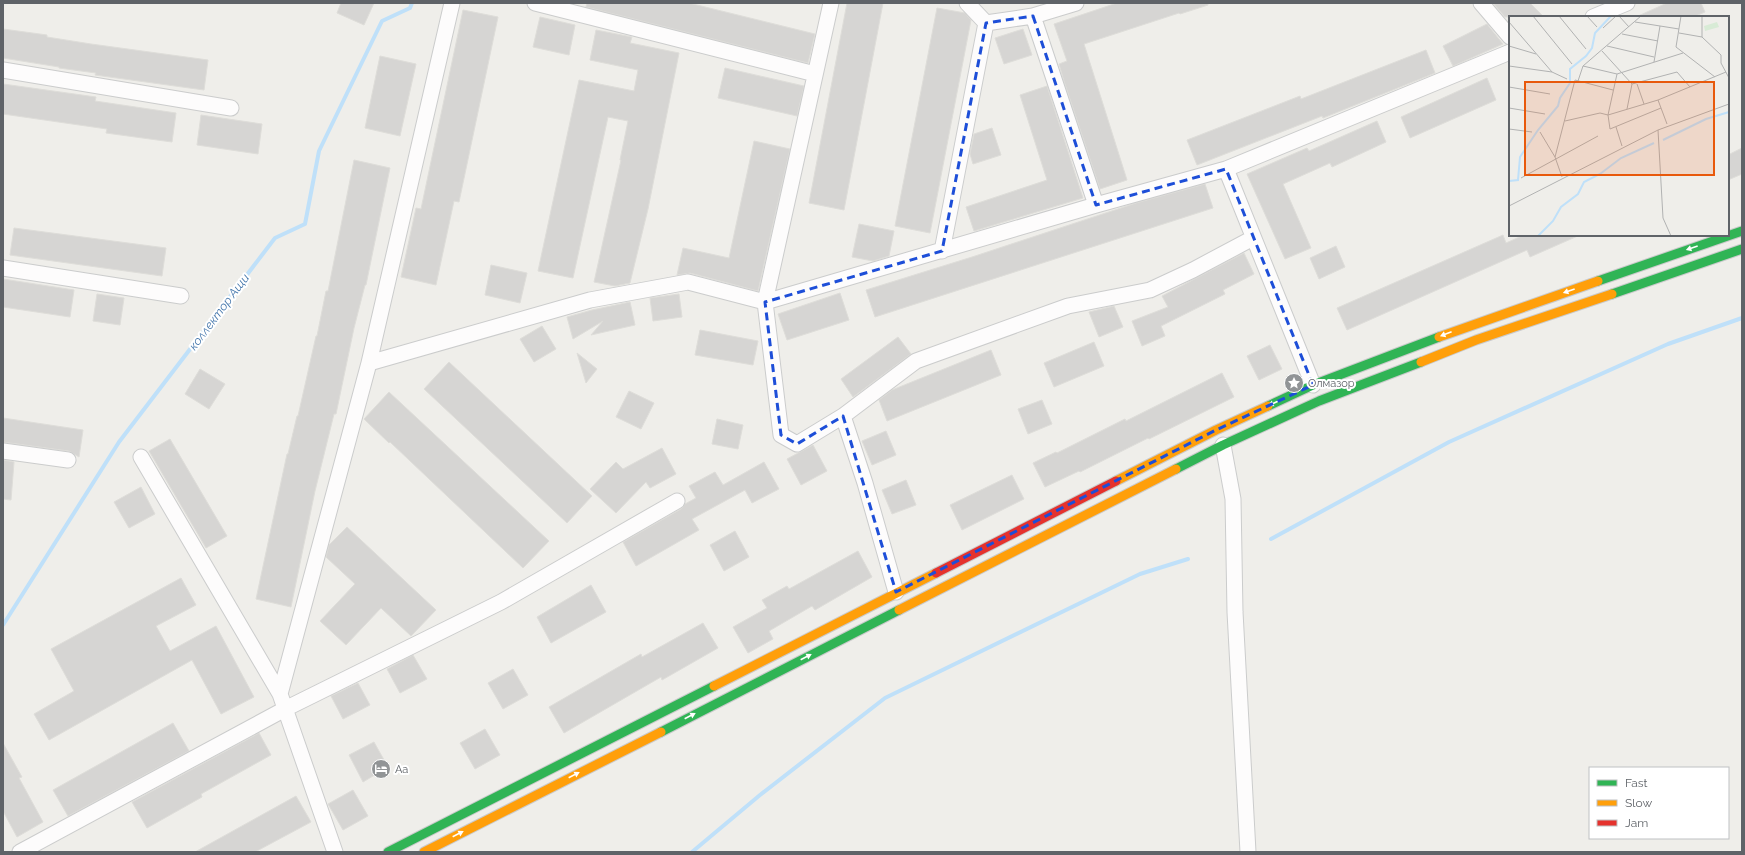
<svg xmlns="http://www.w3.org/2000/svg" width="1745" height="855" font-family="Raleway,sans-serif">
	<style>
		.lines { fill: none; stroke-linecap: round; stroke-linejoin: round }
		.stream { stroke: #bfe0f9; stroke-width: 4 }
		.building { fill: #d6d5d3; stroke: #deddd9 }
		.street-casing { stroke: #cbcccc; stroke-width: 17 }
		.fast-casing { stroke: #cacacb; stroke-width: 11 }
		.slow-casing { stroke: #cacacb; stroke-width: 11 }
		.jam-casing { stroke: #cacacb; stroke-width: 11 }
		.street { stroke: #fdfcfc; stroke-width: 15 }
		.fast { stroke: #30b455; stroke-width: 9 }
		.slow { stroke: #ff9f0a; stroke-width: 9 }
		.jam { stroke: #e5322d; stroke-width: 9 }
		.oneway { fill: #fff }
		.marked { fill: none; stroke: #1d4ed8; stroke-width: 3; stroke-dasharray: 8 5; stroke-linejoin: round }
		.labels { text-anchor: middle; stroke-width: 4; stroke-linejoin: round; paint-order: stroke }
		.poi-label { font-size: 11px; fill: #5f6368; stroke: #fff; text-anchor: start }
		.water-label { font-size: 12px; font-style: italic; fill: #4174aa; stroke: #fff }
		.inset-river { fill: none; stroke: #bfe0f9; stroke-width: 2 }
		.inset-road { fill: none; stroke: #b1b2b2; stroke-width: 1 }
		.view { fill: #e8590c; fill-opacity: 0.15; stroke: #e8590c; stroke-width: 2 }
		.inset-edge { fill: none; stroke: #5f6368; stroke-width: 2 }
	</style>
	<rect width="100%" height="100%" fill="#efeeea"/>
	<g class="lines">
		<path class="stream" d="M1271,539l178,-97 219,-98 74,-26
			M3,625l116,-183 156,-204 30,-14 14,-73 63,-130 28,-13 2,-5
			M692,852l68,-57 125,-97 255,-124 48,-15"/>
	</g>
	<path class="building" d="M341,3h33l-10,22 -27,-12z
		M587,3h102l126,31 -7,29 -222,-56z
		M847,3h36l-39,207 -35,-7z
		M1117,3h91v2l-28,9 -1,-1 -95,31 43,136 -27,9 -36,-108 -5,-17 8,-3 -13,-37z
		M1493,3h37l14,14h-39z
		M1667,3h34l4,9 -12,5h-57z
		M937,8l28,5 6,7 -41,213 -35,-7z
		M463,10l35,7 -39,185 -5,-1 -18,84 -35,-8 15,-69 5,1z
		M540,17l35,8 -6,30 -36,-8z
		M1487,24l16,20 -50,22 -10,-20z
		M3,29l44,6v2l44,7 117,16 -4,30 -109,-15 1,-2 -37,-5v-1l-56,-9z
		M1023,29l9,26 -28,9 -9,-26z
		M596,30l36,7 -2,6 49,10 -31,156 -18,74 -15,3 -21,-4 27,-122h-1l8,-39 -20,-4 -35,161 -35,-7 41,-191 55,11 4,-21 -48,-10z
		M1426,50l9,23 -112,45 -1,-2 -125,49 -10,-25 113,-44 1,3z
		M380,56l36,8 -16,72 -35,-8z
		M725,68l79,18 -7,30 -79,-18z
		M1487,78l9,22 -86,38 -9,-21z
		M3,84l93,13 -1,4 81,12 -4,29 -66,-9 1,-4 -104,-15z
		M1047,86l36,112 -109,33 -8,-24 81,-27 -27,-85z
		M201,115l61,9 -4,30 -61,-9z
		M1377,121l9,21 -54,25 -2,-4 -47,21 28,64 -26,11 -38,-85 60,-26 2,3z
		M992,128l9,27 -28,9 -3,-10 4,-20z
		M754,141l36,8 -32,142 -68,-18 -13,2 6,-27 46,10z
		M1742,148v26l-14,6v-25z
		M354,160l36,8 -24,117h-1l-11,43 -18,86h-2l-19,77 -24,116 -35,-8 31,-145h1l9,-38h1l18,-80h1l9,-45h2z
		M1205,184l8,24 -338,109 -9,-27 106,-33 164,-54z
		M859,224l35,7 -5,25 -16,5 -21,-4z
		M14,228l152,20 -4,28 -152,-21z
		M1503,235l3,8 18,-8h56l-50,22 -3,-7 -180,80 -10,-22z
		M1336,246l9,21 -26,12 -9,-21z
		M1244,253l10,21 -31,16 2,4 -64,32 4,10 -23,10 -10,-25 36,-14 -6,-11z
		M491,265l36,8 -7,30 -35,-8z
		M3,279l71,11 -4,27 -67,-10z
		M840,293l9,27 -62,20 -9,-26z
		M97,294l27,4 -4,27 -27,-4z
		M679,294l3,23 -29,4 -3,-23z
		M630,302l5,23 -44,10 12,-14 -30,18 -6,-22 25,-7z
		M1114,306l9,21 -24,10 -10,-25z
		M542,326l14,23 -22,13 -14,-23z
		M700,330l58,11 -5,24 -58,-10z
		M898,337l13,17 -58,43 -12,-18z
		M1094,342l10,24 -50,21 -10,-24z
		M1270,345l12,24 -23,11 -12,-24z
		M991,350l10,25 -114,46 -8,-21 13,-10z
		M577,353l20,16 -11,14z
		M449,362l143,134 -25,27 -143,-134z
		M200,369l25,15 -16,25 -24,-15z
		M1222,373l12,24 -85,42 -1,-1 -68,34 -1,-1 -34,16 -12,-24 23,-11 1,1 68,-34 1,2z
		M629,391l25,12 -13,26 -25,-12z
		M389,392l160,149 -26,27 -133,-126 -1,1 -25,-24z
		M1042,400l10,24 -24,10 -10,-25z
		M3,418l80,12 -4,27 -10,-6 -66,-9z
		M717,419l26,6 -5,24 -26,-5z
		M886,431l10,24 -24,10 -10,-24z
		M170,439l57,97 -21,12 -57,-97z
		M813,445l14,26 -26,14 -14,-26z
		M662,448l14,26 -26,14 -4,-6 -30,31 -26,-24 26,-27 7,7z
		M3,460l11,2 -3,38 -8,-1z
		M764,462l15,27 -27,14 -7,-13 -53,29 7,11 -63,36 -13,-24 58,-33 4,-5 11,-6 -7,-12 26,-14 8,13z
		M1012,475l12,24 -62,31 -12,-25z
		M906,480l10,25 -24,9 -10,-24z
		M141,487l14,27 -26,14 -15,-26z
		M347,527l89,83 -25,26 -30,-28 -35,37 -26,-24 35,-37 -29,-27 3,-12z
		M735,531l14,26 -25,14 -14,-26z
		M858,551l14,26 -57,33 -3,-4 -43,25 4,8 -25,14 -15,-26 34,-19 -5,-8 25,-14 2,3z
		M181,578l15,27 -40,21 14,25 46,-25 38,71 -33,17 -29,-54 -143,80 -15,-26 40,-23 -23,-42z
		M591,585l15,27 -55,31 -14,-26z
		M703,623l15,25 -56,32 -1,-3 -97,56 -15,-26 92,-53 1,3z
		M413,655l14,24 -27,14 -13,-24z
		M513,669l15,26 -25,14 -15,-26z
		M358,683l12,22 -27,14 -12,-23z
		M173,723l16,28 -121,65 -15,-26z
		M485,729l15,26 -25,14 -15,-26z
		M259,733l12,22 -70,39 1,3 -55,31 -15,-26z
		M374,742l14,25 -25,15 -14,-27z
		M3,743l19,34 -3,1 24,44 -26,15 -14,-26z
		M353,790l15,26 -25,14 -15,-26z
		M296,796l15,26 -56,30h-60z"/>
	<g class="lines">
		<defs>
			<path id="street" d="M535,3l280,71
				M831,3l-66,299 16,133 16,9 46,-28 73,-55 152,-55 82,-16 43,-20 60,-32
				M967,3l19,20
				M1481,3l29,34
				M1033,16l63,189
				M1593,17l34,-14
				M986,23l47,-7 43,-13
				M3,70l228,38
				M1226,169l87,216
				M942,251l44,-228
				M3,268l178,28
				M369,363l221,-63 98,-18 77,20 331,-97 130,-36 284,-117
				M843,416l22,67 31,109
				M1223,445l10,54 2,113 13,240
				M3,451l65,9
				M141,457l139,237
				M20,852l265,-143 216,-107 176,-101
				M335,852l-55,-158 89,-331 83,-360"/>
			<path id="fast" d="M1598,281l144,-50
				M1612,294l130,-45
				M1268,406l45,-21 126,-48
				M1176,469l47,-24 96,-44 102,-39
				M661,732l238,-122
				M388,852l326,-166"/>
			<path id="slow" d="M1439,337l159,-56
				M1421,362l55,-22 136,-46
				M1116,481l100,-51 52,-24
				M899,610l277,-141
				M714,686l222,-113
				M424,852l237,-120"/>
			<path id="jam" d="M936,573l180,-92"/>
		</defs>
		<use href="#street" class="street-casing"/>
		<use href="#fast" class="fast-casing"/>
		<use href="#slow" class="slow-casing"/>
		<use href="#jam" class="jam-casing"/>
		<use href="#street" class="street"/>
		<use href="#fast" class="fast"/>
		<use href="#slow" class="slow"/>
		<use href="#jam" class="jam"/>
	</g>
	<defs><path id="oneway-solid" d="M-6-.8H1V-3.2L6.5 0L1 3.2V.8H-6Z"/></defs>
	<g class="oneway">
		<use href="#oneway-solid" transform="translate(1692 248) rotate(161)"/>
		<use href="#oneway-solid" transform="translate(1569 291) rotate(161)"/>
		<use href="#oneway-solid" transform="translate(1446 334) rotate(159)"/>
		<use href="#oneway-solid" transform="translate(1274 403) rotate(155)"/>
		<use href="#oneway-solid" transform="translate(806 657) rotate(-27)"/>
		<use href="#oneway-solid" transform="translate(690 716) rotate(-27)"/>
		<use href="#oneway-solid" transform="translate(574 775) rotate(-27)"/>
		<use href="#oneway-solid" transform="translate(458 834) rotate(-27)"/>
	</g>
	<path class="marked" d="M1033,16l63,189 130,-36 87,216 -97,45 -320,162 -53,-176 -46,28 -16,-9 -16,-133 177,-51 44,-228z"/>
	<defs>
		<symbol id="sight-disc" viewBox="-11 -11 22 22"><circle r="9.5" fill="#919496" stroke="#fff"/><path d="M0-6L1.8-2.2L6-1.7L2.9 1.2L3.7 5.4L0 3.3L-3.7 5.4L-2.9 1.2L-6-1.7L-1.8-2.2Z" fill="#fff"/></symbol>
		<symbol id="hotel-disc" viewBox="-11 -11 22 22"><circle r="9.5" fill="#919496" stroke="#fff"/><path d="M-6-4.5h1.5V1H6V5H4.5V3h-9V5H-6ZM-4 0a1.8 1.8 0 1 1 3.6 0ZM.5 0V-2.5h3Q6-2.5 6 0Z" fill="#fff"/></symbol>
	</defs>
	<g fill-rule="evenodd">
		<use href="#sight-disc" x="1283" y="372" width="22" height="22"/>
		<use href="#hotel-disc" x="370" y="758" width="22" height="22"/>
	</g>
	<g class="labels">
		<g class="poi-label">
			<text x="1308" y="387">Олмазор</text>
			<text x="395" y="773">Аа</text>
		</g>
		<g class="water-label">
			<text transform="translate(219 312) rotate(-53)" y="4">коллектор Ащи</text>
		</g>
	</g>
	<g transform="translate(1509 16)">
		<rect width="220" height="220" fill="#efeeea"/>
		<path d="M208,6l2,5 -14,4 -1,-5z" fill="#d8ebd6"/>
		<path class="inset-river" d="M154,124l43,-21 23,-7M0,165l9,-1 2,-23 18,-27 20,-24 2,-8 10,-15v-14l16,-13 6,-8 3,-15 16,-17M29,220l15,-15 8,-14 17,-13 6,-12 16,-8 21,-16 33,-15"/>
		<path class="inset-road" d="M24,0l39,48M50,0l27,33M78,0l10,11M110,0l10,11M172,0l-5,31 39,30M193,0v21l19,18M0,6l43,50 15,7M126,6l44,7M94,12l13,-12M170,17l23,4M113,18l36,7M0,30l27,8M98,30l47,11M93,35l30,33M212,39v8l8,15M145,46l6,-36M0,50l43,6M74,50l34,8 66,-21M108,58l-9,41 2,14 51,-21M69,65l5,-15 58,-50M123,68l45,-12 13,15M128,68l7,20M0,71l41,7M149,84l9,24M0,92l36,6M118,93l5,-25M56,105l35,-8 8,2 50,-15 68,-28M107,111l6,19M0,113l23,3M149,114l5,88 8,18M31,116l15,25M53,161l-7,-20 20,-77 38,10M12,162l77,-42M0,190l149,-76 71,-26"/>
		<path class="view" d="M16,66h189v93h-189z"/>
		<rect width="220" height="220" class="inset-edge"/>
	</g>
	<rect width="1745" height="855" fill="none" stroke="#5f6368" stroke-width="8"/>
	<rect x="1589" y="767" width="140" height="72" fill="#ffffff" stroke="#bfc1c3"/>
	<rect x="1597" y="780" width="20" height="6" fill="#30b455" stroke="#bfc1c3"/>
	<text x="1625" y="787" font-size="12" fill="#5f6368">Fast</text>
	<rect x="1597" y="800" width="20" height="6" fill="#ff9f0a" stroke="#bfc1c3"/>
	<text x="1625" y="807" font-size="12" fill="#5f6368">Slow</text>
	<rect x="1597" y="820" width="20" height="6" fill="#e5322d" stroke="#bfc1c3"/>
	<text x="1625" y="827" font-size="12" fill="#5f6368">Jam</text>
</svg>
